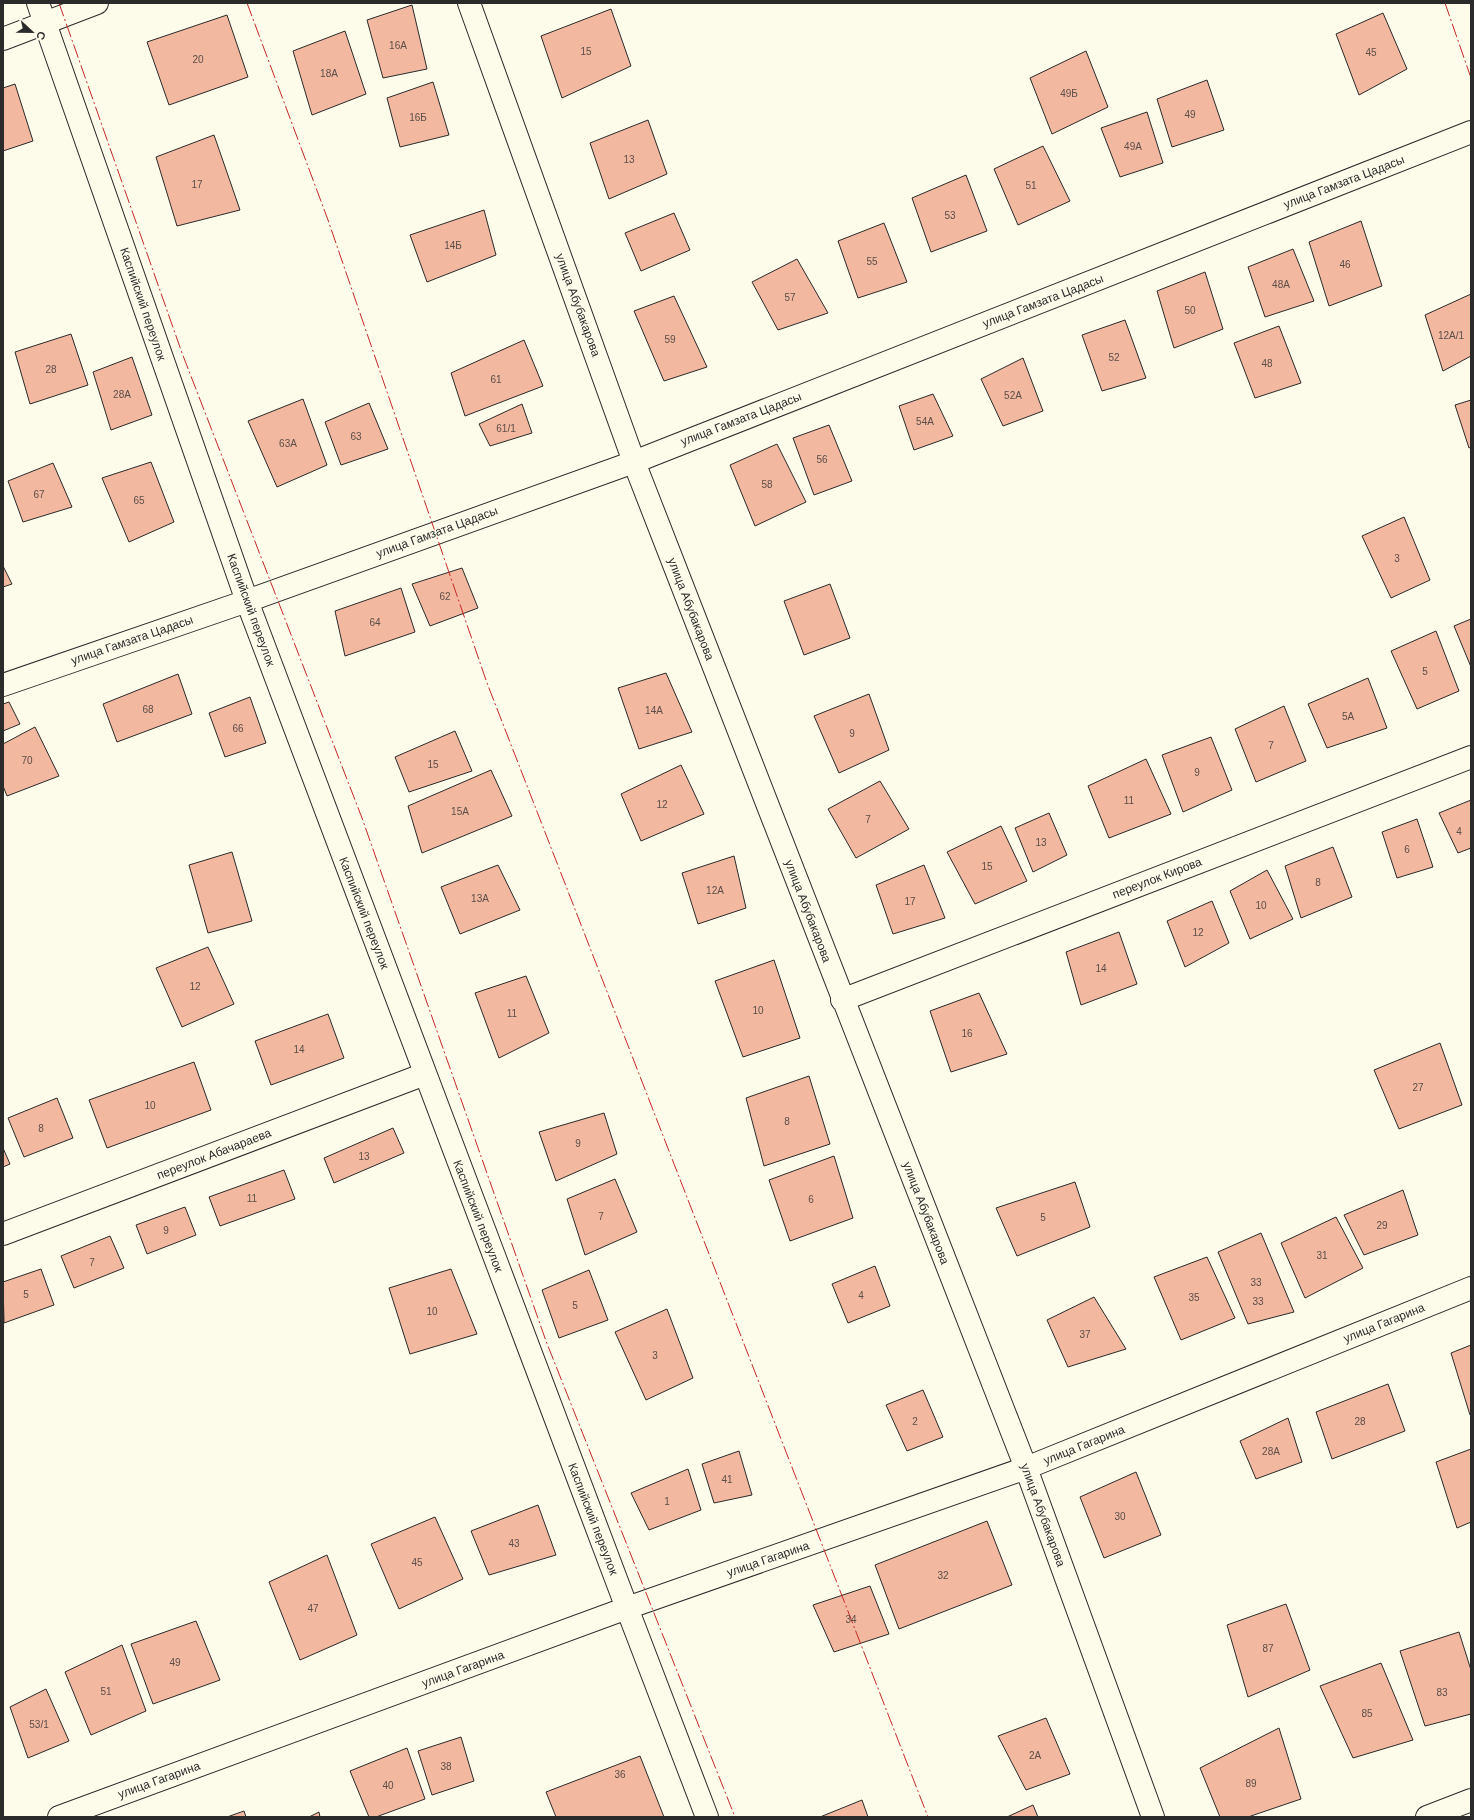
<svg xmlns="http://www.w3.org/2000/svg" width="1474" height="1820" font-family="Arial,sans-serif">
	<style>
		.building { fill: #f2b8a0; stroke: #2b2b2b }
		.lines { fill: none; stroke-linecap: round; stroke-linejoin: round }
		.minor-casing { stroke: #2b2b2b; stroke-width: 24 }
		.minor { stroke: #fdfbea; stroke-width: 22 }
		.power { stroke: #c62828; stroke-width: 1; stroke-dasharray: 14 3 2 3; stroke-linecap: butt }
		.labels { text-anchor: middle; stroke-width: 3; stroke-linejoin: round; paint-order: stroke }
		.number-label { font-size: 10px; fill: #5d4e48 }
		.street-label { font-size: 12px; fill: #2b2b2b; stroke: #fdfbea }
	</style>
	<rect width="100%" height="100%" fill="#fdfbea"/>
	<path class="building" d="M412,5l15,64 -44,9 -16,-58z
		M611,9l20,57 -69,32 -21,-62z
		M1383,13l24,56 -48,26 -23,-61z
		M227,15l21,62 -79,28 -22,-63z
		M345,31l21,63 -54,21 -19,-64z
		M1086,51l22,56 -56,27 -22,-56z
		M1207,80l17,50 -52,17 -15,-48z
		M433,82l16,53 -49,12 -13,-49z
		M15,84l18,57 -30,10v-63z
		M1147,112l16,51 -43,14 -19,-49z
		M648,120l19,54 -58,25 -19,-56z
		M214,135l26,75 -63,16 -21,-69z
		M1043,146l27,55 -52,24 -24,-56z
		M966,175l21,56 -56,21 -19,-54z
		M484,210l12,45 -69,27 -17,-47z
		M674,213l16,37 -49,21 -16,-38z
		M1361,221l21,65 -53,20 -20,-64z
		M884,223l23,59 -49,16 -20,-57z
		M1293,249l21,52 -49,16 -17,-50z
		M797,259l31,54 -50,17 -26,-48z
		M1205,272l18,57 -49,19 -17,-57z
		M1471,294v62l-28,15 -18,-56z
		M674,296l33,71 -43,14 -30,-70z
		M1125,320l21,58 -44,13 -20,-56z
		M1279,326l22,57 -46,15 -21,-55z
		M71,334l17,51 -58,19 -15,-52z
		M524,340l19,46 -78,30 -14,-43z
		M132,357l20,58 -41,15 -18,-58z
		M1023,358l20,53 -40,15 -22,-47z
		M933,394l20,42 -39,14 -15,-44z
		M303,399l24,66 -50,22 -29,-66z
		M1471,400v47l-2,1 -14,-43z
		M369,403l19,46 -47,16 -16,-43z
		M522,404l10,29 -42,13 -11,-22z
		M829,425l23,56 -38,14 -21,-57z
		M777,444l29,58 -51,24 -25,-61z
		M151,462l23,60 -45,20 -27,-64z
		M53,463l19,44 -49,15 -15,-41z
		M1404,517l26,63 -39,18 -29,-62z
		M3,566l9,18 -9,3z
		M462,568l16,40 -48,18 -18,-42z
		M830,584l20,54 -46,17 -20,-54z
		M401,588l14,44 -70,24 -10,-45z
		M1471,619v48l-17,-41z
		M1436,631l23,60 -42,18 -26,-58z
		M666,673l26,59 -53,17 -21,-61z
		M178,674l14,40 -75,28 -14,-38z
		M1368,678l19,50 -60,20 -19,-44z
		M869,694l20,56 -50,23 -25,-57z
		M250,697l16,46 -41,14 -16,-44z
		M9,702l11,22 -17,7v-27z
		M1284,706l22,55 -50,21 -21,-53z
		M35,727l24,49 -52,20 -4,-10v-42z
		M455,731l17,40 -63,21 -14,-35z
		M1211,737l21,53 -49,22 -21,-57z
		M1146,759l25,55 -62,24 -21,-52z
		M681,765l23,49 -63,27 -20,-47z
		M491,770l21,46 -90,37 -14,-47z
		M880,781l29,48 -53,29 -28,-49z
		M1471,800v48l-13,5 -19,-40z
		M1049,813l18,42 -34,17 -18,-44z
		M1417,819l16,48 -36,11 -15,-46z
		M1001,826l26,55 -52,23 -28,-52z
		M1333,847l19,50 -51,21 -16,-52z
		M232,852l20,69 -44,12 -19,-68z
		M734,856l12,52 -48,16 -16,-51z
		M498,865l22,45 -60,24 -19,-47z
		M924,865l21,53 -52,16 -17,-49z
		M1267,870l26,49 -43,20 -20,-48z
		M1212,901l17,42 -44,24 -18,-46z
		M1119,932l18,52 -56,21 -15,-53z
		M208,947l26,57 -52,23 -26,-59z
		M774,960l26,78 -57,19 -28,-76z
		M526,976l23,57 -50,25 -24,-65z
		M979,993l28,61 -56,18 -21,-61z
		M328,1014l16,44 -73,27 -16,-44z
		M1440,1043l22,62 -63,24 -25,-59z
		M194,1062l17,48 -104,38 -18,-48z
		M809,1076l21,68 -66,22 -18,-68z
		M57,1098l16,40 -49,19 -16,-39z
		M604,1113l13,41 -61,27 -17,-49z
		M393,1128l11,25 -70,30 -10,-25z
		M3,1148l7,16 -7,3z
		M834,1156l19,62 -63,23 -21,-61z
		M284,1170l11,29 -75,27 -11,-29z
		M615,1179l22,53 -52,23 -18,-56z
		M1075,1182l15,45 -73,29 -21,-48z
		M1403,1190l15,45 -54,20 -20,-40z
		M185,1207l11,28 -49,19 -11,-29z
		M1336,1217l27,51 -58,30 -24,-55z
		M1261,1233l33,79 -46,12 -30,-72z
		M110,1236l14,32 -50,20 -13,-32z
		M1207,1257l28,61 -54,22 -27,-63z
		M875,1266l15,40 -42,17 -16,-39z
		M41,1269l13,36 -50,18 -1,-41z
		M451,1269l26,65 -67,20 -21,-66z
		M589,1270l19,50 -49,18 -17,-48z
		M1094,1297l32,52 -58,18 -21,-47z
		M667,1309l26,69 -47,22 -31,-68z
		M1471,1345v70h-1l-19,-62z
		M1388,1384l17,47 -73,28 -16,-47z
		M923,1390l20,47 -36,14 -21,-46z
		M1288,1418l14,44 -46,17 -16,-38z
		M1471,1449v73l-14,6 -21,-66z
		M739,1451l13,44 -38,8 -12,-39z
		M688,1469l13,41 -52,20 -18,-37z
		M1136,1472l25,63 -57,23 -24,-61z
		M538,1505l18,50 -67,20 -18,-44z
		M435,1517l28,62 -64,30 -28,-65z
		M987,1521l25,64 -113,44 -24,-64z
		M327,1555l30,80 -57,25 -31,-78z
		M870,1586l19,48 -55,18 -21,-47z
		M1286,1604l24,66 -62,27 -21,-72z
		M196,1621l24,59 -67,24 -22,-60z
		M1459,1632l12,38v44l-46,12 -25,-75z
		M122,1645l24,66 -55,24 -26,-63z
		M1381,1663l32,77 -60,18 -33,-72z
		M46,1689l23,52 -41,17 -18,-51z
		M1046,1718l24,56 -44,16 -28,-54z
		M1279,1728l22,71 -53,18h-28l-20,-49z
		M461,1737l13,44 -42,14 -14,-44z
		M407,1748l18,51 -49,18h-7l-19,-46z
		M640,1756l24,61h-108l-10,-25z
		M862,1800l6,17h-48z
		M1033,1805l5,12h-31z
		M244,1811l2,6h-19z
		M319,1812l1,5h-11z"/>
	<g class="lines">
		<defs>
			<path id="minor" d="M38,3l209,598 380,1007 80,209
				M469,3l165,459 392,1006 127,349
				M3,39l94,-36
				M3,685l244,-84 387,-139 837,-330
				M842,1000l629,-243
				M3,1234l422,-160
				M59,1817l568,-209 399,-140 445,-180
				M1427,1817l44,-17"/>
		</defs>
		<use href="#minor" class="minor-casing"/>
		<use href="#minor" class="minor"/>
		<path class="power" d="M59,3l123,350 180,465 184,523 189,476
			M247,3l81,217 159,463 441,1134
			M1445,3l26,75"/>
	</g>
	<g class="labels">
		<g class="number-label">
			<text x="398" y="49">16А</text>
			<text x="586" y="55">15</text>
			<text x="1371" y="56">45</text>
			<text x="198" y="63">20</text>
			<text x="329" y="77">18А</text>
			<text x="1069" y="97">49Б</text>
			<text x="1190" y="118">49</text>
			<text x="418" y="121">16Б</text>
			<text x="1133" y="150">49А</text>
			<text x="629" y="163">13</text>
			<text x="197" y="188">17</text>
			<text x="1031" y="189">51</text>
			<text x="950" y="219">53</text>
			<text x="453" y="249">14Б</text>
			<text x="872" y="265">55</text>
			<text x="1345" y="268">46</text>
			<text x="1281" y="288">48А</text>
			<text x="790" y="301">57</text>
			<text x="1190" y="314">50</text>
			<text x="1451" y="339">12А/1</text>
			<text x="670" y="343">59</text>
			<text x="1114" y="361">52</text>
			<text x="1267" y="367">48</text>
			<text x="51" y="373">28</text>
			<text x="496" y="383">61</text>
			<text x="122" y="398">28А</text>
			<text x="1013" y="399">52А</text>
			<text x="925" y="425">54А</text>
			<text x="506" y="432">61/1</text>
			<text x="356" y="440">63</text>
			<text x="288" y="447">63А</text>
			<text x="822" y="463">56</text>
			<text x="767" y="488">58</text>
			<text x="39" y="498">67</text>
			<text x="139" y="504">65</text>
			<text x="1397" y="562">3</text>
			<text x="445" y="600">62</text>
			<text x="375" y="626">64</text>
			<text x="1425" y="675">5</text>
			<text x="148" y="713">68</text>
			<text x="654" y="714">14А</text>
			<text x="1348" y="720">5А</text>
			<text x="238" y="732">66</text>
			<text x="852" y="737">9</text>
			<text x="1271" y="749">7</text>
			<text x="27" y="764">70</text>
			<text x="433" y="768">15</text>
			<text x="1197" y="776">9</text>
			<text x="1129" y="804">11</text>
			<text x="662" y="808">12</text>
			<text x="460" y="815">15А</text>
			<text x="868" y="823">7</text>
			<text x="1459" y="835">4</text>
			<text x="1041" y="846">13</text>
			<text x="1407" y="853">6</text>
			<text x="987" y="870">15</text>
			<text x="1318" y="886">8</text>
			<text x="715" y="894">12А</text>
			<text x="480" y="902">13А</text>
			<text x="910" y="905">17</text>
			<text x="1261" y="909">10</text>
			<text x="1198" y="936">12</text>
			<text x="1101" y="972">14</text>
			<text x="195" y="990">12</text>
			<text x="758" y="1014">10</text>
			<text x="512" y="1017">11</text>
			<text x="967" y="1037">16</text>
			<text x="299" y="1053">14</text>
			<text x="1418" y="1091">27</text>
			<text x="150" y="1109">10</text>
			<text x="787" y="1125">8</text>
			<text x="41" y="1132">8</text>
			<text x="578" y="1147">9</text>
			<text x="364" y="1160">13</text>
			<text x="252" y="1202">11</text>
			<text x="811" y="1203">6</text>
			<text x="601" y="1220">7</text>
			<text x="1043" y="1221">5</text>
			<text x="1382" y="1229">29</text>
			<text x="166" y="1234">9</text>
			<text x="1322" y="1259">31</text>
			<text x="92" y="1266">7</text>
			<text x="1256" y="1286">33</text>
			<text x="26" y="1298">5</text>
			<text x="861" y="1299">4</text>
			<text x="1194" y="1301">35</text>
			<text x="1258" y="1305">33</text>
			<text x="575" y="1309">5</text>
			<text x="432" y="1315">10</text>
			<text x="1085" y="1338">37</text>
			<text x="655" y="1359">3</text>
			<text x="915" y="1425">2</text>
			<text x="1360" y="1425">28</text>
			<text x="1271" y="1455">28А</text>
			<text x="727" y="1483">41</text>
			<text x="667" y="1505">1</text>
			<text x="1120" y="1520">30</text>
			<text x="514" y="1547">43</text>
			<text x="417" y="1566">45</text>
			<text x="943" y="1579">32</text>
			<text x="313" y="1612">47</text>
			<text x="851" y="1623">34</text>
			<text x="1268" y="1652">87</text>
			<text x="175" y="1666">49</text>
			<text x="106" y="1695">51</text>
			<text x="1442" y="1696">83</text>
			<text x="1367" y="1717">85</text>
			<text x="39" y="1728">53/1</text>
			<text x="1035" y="1759">2А</text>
			<text x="446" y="1770">38</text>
			<text x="620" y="1778">36</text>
			<text x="1251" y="1787">89</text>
			<text x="388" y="1789">40</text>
		</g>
		<g class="street-label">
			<text transform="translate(1344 182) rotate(-21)" y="4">улица Гамзата Цадасы</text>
			<text transform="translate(1043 301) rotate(-21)" y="4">улица Гамзата Цадасы</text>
			<text transform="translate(143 304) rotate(71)" y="4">Каспийский переулок</text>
			<text transform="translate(578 305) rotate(70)" y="4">улица Абубакарова</text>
			<text transform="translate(741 419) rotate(-21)" y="4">улица Гамзата Цадасы</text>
			<text transform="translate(437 532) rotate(-20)" y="4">улица Гамзата Цадасы</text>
			<text transform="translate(691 609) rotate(69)" y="4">улица Абубакарова</text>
			<text transform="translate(251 610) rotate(70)" y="4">Каспийский переулок</text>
			<text transform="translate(132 640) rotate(-19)" y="4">улица Гамзата Цадасы</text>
			<text transform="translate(1157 878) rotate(-21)" y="4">переулок Кирова</text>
			<text transform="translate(808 911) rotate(69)" y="4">улица Абубакарова</text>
			<text transform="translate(364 913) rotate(69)" y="4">Каспийский переулок</text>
			<text transform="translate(214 1154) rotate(-21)" y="4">переулок Абачараева</text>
			<text transform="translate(926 1213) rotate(69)" y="4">улица Абубакарова</text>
			<text transform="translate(478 1216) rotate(69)" y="4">Каспийский переулок</text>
			<text transform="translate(1384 1323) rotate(-22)" y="4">улица Гагарина</text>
			<text transform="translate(1084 1445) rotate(-22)" y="4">улица Гагарина</text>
			<text transform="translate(1043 1515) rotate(70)" y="4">улица Абубакарова</text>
			<text transform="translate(593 1519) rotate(69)" y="4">Каспийский переулок</text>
			<text transform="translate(768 1559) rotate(-19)" y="4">улица Гагарина</text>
			<text transform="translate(463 1669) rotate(-20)" y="4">улица Гагарина</text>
			<text transform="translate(159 1780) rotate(-20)" y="4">улица Гагарина</text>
		</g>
	</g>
	<rect width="1474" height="1820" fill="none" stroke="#2b2b2b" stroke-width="8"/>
	<g transform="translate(32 32) rotate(112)" stroke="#fdfbea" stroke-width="3" paint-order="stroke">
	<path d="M0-3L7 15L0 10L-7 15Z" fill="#2b2b2b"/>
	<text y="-6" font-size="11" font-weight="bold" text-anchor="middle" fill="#2b2b2b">С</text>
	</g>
</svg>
